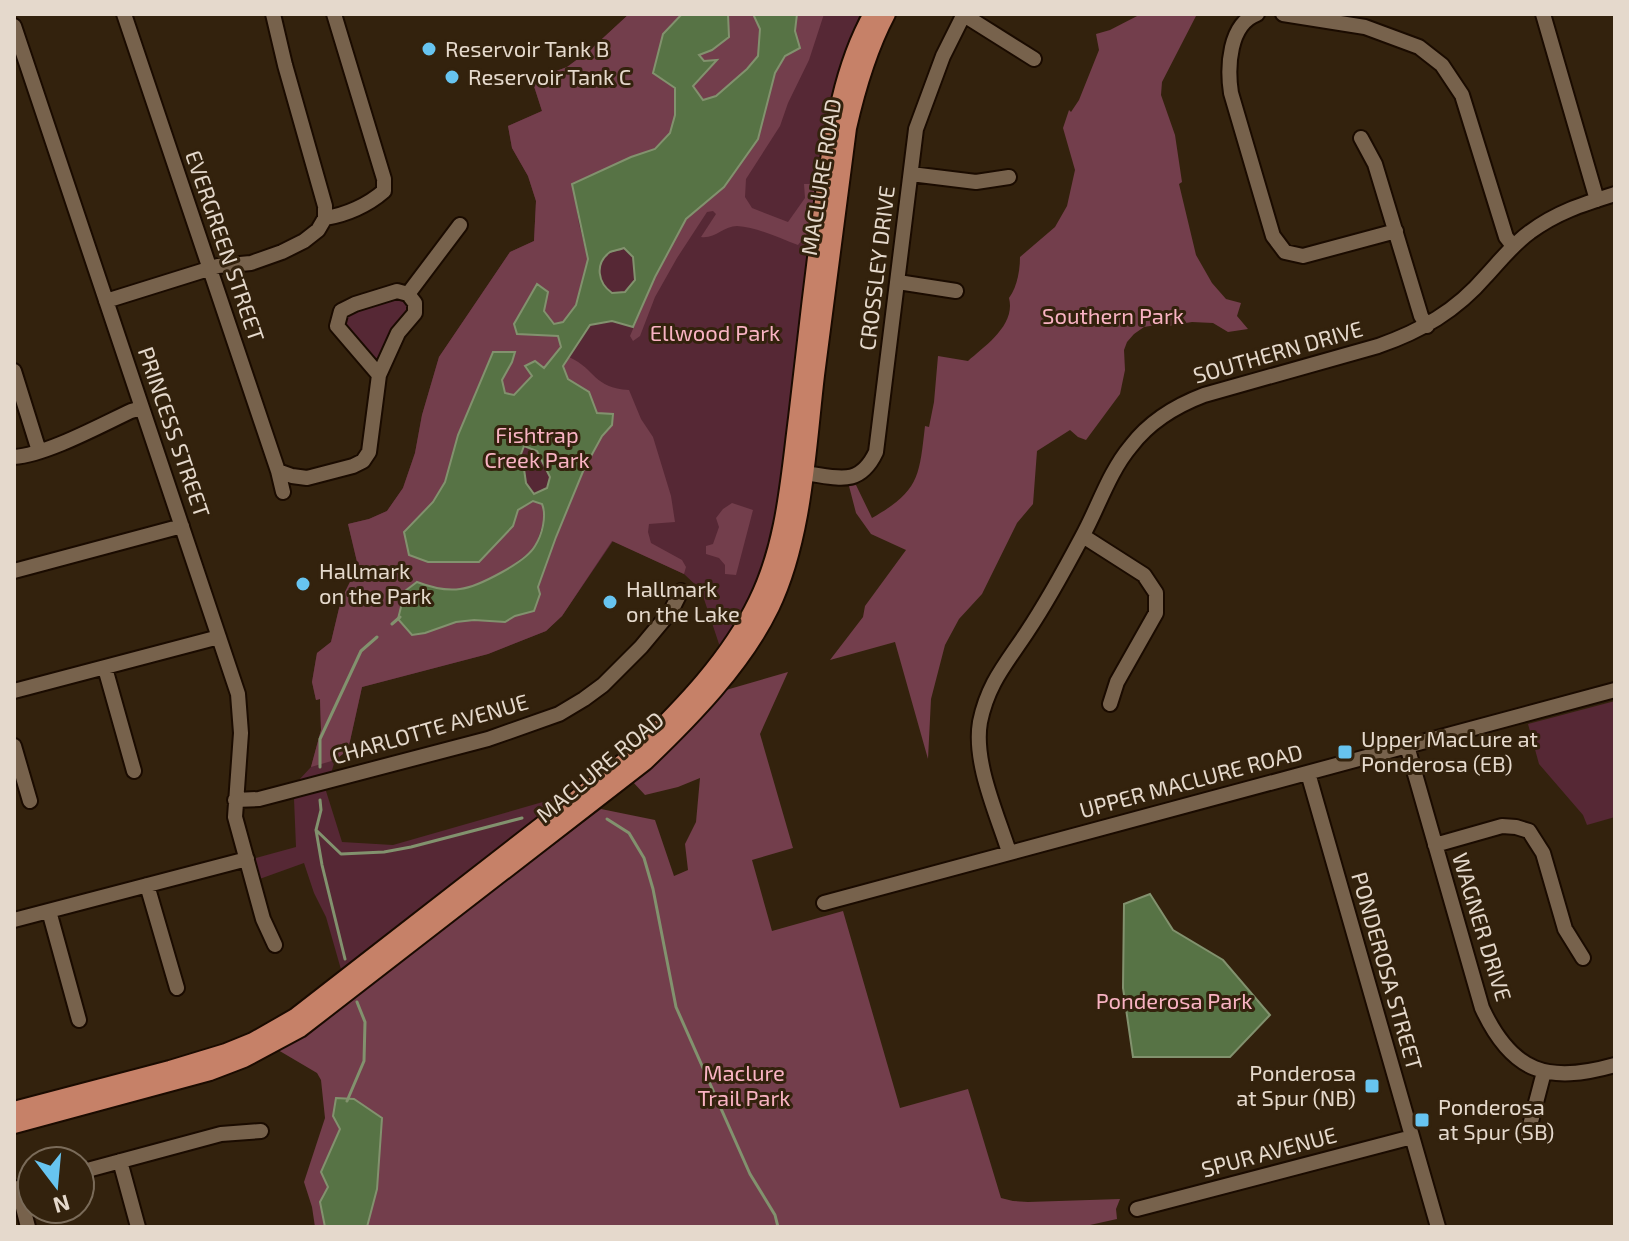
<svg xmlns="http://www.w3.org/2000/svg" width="1629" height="1241" font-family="'Exo 2',sans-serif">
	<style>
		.green { fill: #562835 }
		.forest { fill: #733e4c }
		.water { fill: #577345; stroke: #82926e; stroke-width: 2; fill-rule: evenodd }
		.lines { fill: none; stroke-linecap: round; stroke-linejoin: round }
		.stream { stroke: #82926e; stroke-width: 3 }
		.minor-casing { stroke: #1a0b00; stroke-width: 18 }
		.major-casing { stroke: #1a0b00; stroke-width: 20 }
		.minor { stroke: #77624c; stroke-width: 14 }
		.major { stroke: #c68168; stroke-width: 16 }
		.poi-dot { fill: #67c4f0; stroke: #33220d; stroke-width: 3 }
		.labels { text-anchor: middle; stroke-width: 6; stroke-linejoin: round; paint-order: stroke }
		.poi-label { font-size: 22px; fill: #e5d9cc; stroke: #33220d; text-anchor: start }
		.street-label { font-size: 22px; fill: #e5d9cc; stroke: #33220d }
		.park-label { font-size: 22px; fill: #f9b3c3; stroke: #33220d }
	</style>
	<rect width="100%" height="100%" fill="#33220d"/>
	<path class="green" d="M629,14h231l-12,30 -17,65 -53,396 -11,57 -22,47 -25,38 -19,-57 -17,-16 -71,-33 -51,75 -16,15 -58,23 -126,33 -14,63 -13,10 -9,31 16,51 51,3 174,-50 -225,178 -16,-56 -12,-24 -10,-30 -50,18 -6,-21 48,-13 -2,-48 4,-18 13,-14 10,-37 -1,-31 -4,1 -4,-18 5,-29 14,-11 10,-42 17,-34 -10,-42 21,-5 18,-8 16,-23 12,-35 7,-38 17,-58 71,-105 24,-11 2,-40 -8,-25 -16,-28 -4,-22 34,-15 -10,-31 35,-13 23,-17z
		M395,296c10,3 14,6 15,16l-32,53 -38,-40 4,-13z
		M1615,701v116l-28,8 -4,-10 -44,-51 -11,-40z"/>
	<path class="forest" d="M629,14h53l-19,20c7,32 28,96 -10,116 -7,4 -16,5 -23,8 -20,8 -38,17 -57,26l6,40 9,35 -12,46 -13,17 -9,3 -10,-14 -27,23 41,2 3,10 -17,22 -18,-2 6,10 -18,19 -9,-1 -3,-14 10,-18 -19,-10 -35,83 -13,47 -12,20 -29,31 5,22 19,7 19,-1 66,-35 5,-16 15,-9 9,3 4,9 -11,35 -21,16 -32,20 -24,6 -28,-3 -25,4 -7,28 27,14 31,-11 18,-2 31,2 10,-6 19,-5 4,-24 18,-50 28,-68 18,-33 10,-11 1,-11 -16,-1 -8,-21 -21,-13 -5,-13 6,-9c28,13 24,31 60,33l12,29 12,18 18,59 4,26 -26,2 -1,8 3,11 31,17 4,7 -2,7 -72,-33 -50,75 -16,15 -58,23 -126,33 -14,63 -13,10 -24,7 10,-37 -1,-31 -4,1 -4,-18 5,-29 14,-11 10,-42 17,-34 -10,-42 21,-5 18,-8 16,-23 12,-35 7,-38 17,-58 71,-105 24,-11 2,-40 -8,-25 -16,-28 -4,-22 34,-15 -10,-31 35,-13 23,-17z
		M728,14h25l8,14 -3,28 -11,13 -31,27 -13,4 -10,-14 23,-26 -12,1 -6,-6 31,-18z
		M797,14h27l-15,46 -21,43 -8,23 -34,53 -1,18 7,11 36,14 17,-24 -1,-14h9l7,12 -8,31 -14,18c-19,-7 -41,-18 -61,-19 -13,0 -22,13 -36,11l15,-23 -3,-3 -6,1 -30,46 -22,39 -15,39 -7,5 -3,-5 25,-59 31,-58 38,-32 34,-48 17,-66 10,-17 10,-25z
		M1141,14h56l-35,68 -1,13 14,40 7,47 -3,2 17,71 16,28 14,16 15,4 -4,13 11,13 -20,3 -15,-9 -21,-1 -24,4 -12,-1 -12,2 -10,7 -7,8 -3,8 1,20 -5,24 -34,46 -8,-3 -8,-7 -33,21 -4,53 -16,19 -35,71 -23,25 -14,26 -14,54 -3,60 -33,-117 -65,18 33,-43 2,-11 41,-56 -35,-16 -15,-21 -7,-27 7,-1 16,33c47,-27 47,-40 53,-92l4,1 5,-25 4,-46 30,5c17,-15 48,-36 41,-63 8,-11 11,-27 11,-41l35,-30 12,-21 8,-36 -12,-42 6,-18 2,2 8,-12 20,-50 -3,-16 14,-4z
		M732,503l21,7 -17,65 -11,-1v-9l-6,-7 -13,-4v-8l7,-2 6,-17 -3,-9 7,-9z
		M788,672l-28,62 33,114 -41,12 20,71 71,-20 57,197 68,-19 33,109 12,3 15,1 92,-3 -4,10 1,10 -36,8h-714l10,-38 5,-71 -28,-19h-7l-7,29 -19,44 7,15 -8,15 5,25h-10l-3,-20 -8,-25 21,-64 -4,-38 -4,-7 -39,-23 156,-115 167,-126 54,11 19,56 14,-6 -3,-26 11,-22 4,-44 -22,9 -33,8 -13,-14 55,-48 39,-43z"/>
	<path class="water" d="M682,14h46l1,23 -17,13 -13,5 5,6 13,-1 -24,26 10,14 13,-4 31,-27 11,-13 2,-27 -7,-15h44l-2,17 5,17 -15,8 -10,17 -17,66 -34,48 -38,32 -31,58 -22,50 -21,-6 -22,4 -27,41 5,13 21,13 8,21 16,1 -1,11 -10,11 -18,33 -28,68 -18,50 2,7 -6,17 -19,5 -10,6 -31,-2 -18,2 -31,11 -13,2 -14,-16 7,-28 12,-9c13,5 29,9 43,7 18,-2 66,-27 75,-43 7,-11 12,-30 7,-42l-9,-3 -15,9 -5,16 -34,36h-51l-19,-7 -5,-23 29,-30 12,-20 13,-47 35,-83h22l-3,10 -10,18 3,13 9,2 18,-19 -7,-10 10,-5 9,7 17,-21 -3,-11 -41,-2 -3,-10 23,-40 11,8 -4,19 10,13 9,-2 13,-17 12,-46 -16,-75 59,-27 24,-8 15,-16 5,-18v-27l-22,-15 10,-39zM624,248l9,9 2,23 -10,12 -13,1c-14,-10 -18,-29 -2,-41 2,-1 12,-3 14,-4zM524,446l13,5 13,26 -3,11 -13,6 -8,-11 -2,-14 -7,-4z
		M1150,894l23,36 50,30 47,55 -40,42h-97l-10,-69 1,-84z
		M336,1098l18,1 28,19 -5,71 -10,38h-42l-5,-25 8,-15 -7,-15 19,-43 -7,-13z"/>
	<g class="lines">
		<path class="stream" d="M392,624l8,-7
			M320,767v-28l41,-88 16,-14
			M320,800l1,10 -5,20 6,35 23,94
			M607,819l22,14 15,25 9,31 23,118 74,167 25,41 3,12
			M316,830l25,24 43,-2 27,-5 111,-29
			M347,1101l17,-40 1,-39 -8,-20"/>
		<defs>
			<path id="minor" d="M124,14l154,457 5,21
				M1257,14c-28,10 -30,53 -26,79l42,143 12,16 18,4 93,-25
				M1283,14l82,13 54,20 23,18 20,30 44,142 7,9
				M1543,14l54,186
				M964,15l70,44
				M14,26l224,668 3,39 -6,84 28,102 12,26
				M1361,138l14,26 46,152 6,10
				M911,174l65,8 33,-5
				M325,218c21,-3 43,-13 59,-27v-12l-50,-165
				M898,282l58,9
				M408,294l52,-69
				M106,301l112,-35 33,-3 31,-11 22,-11 14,-11 7,-12v-12l-40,-141 -12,-51
				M14,371l25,80
				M14,457c32,-2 87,-32 117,-46l11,-3
				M278,471l14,5 15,2 46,-12 10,-5 6,-9 10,-77 19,-42 17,-20v-10l-7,-9 -11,-3 -42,13 -14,7 -4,15 42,49
				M804,473c33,4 55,15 72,-21l40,-323 27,-73 21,-42
				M1083,536l61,39 12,18v20l-39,69 -7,22
				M14,571l168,-45
				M105,668l29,103
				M14,691l205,-54
				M14,746l16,55
				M1407,746l75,262c30,65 66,76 133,57
				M1308,773l130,454
				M235,800l24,-1 229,-60 71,-25 25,-15 19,-14 38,-38 30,-36 10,-20
				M1435,845l67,-19 14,1 13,4 14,22 22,76 18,29
				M1009,852c-12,-38 -36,-90 -29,-130 8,-39 26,-58 47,-90 20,-30 38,-63 55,-95 16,-29 27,-65 49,-91 19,-25 44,-40 73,-51l174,-49c43,-15 78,-35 108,-70 14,-15 27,-32 44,-44 27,-20 53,-28 85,-38
				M147,885l30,103
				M824,903l791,-213
				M49,911l30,109
				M14,920l233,-61
				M1528,1133l16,-61
				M120,1161l18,66
				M80,1172l141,-38 40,-3
				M18,1188l10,39
				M1137,1209l275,-72"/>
			<path id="major" d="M14,1110l156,-41 56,-17 27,-11 42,-24 341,-265c46,-45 93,-93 121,-151 28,-57 32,-121 40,-183 8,-72 17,-145 26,-217 9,-63 17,-130 49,-187
				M14,1125l196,-53 34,-13 56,-30 345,-267c46,-44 98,-97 126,-155 33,-69 36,-156 45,-232 10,-82 22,-164 32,-247 9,-40 20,-78 39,-114"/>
		</defs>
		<use href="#minor" class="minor-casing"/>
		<use href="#major" class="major-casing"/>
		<use href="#minor" class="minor"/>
		<use href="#major" class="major"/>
	</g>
	<g class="poi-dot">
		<circle cx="429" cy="49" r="8"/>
		<circle cx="452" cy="77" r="8"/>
		<circle cx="303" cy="584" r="8"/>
		<circle cx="610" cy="602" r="8"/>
		<rect x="1337" y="744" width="16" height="16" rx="4"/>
		<rect x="1364" y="1078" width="16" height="16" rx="4"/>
		<rect x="1414" y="1112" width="16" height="16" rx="4"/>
	</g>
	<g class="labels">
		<g class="poi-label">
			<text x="445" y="57">Reservoir Tank B</text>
			<text x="468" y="85">Reservoir Tank C</text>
			<text x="319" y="579">Hallmark<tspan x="319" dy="25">on the Park</tspan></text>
			<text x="626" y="597">Hallmark<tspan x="626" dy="25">on the Lake</tspan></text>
			<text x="1361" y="747">Upper MacLure at<tspan x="1361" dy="25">Ponderosa (EB)</tspan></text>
			<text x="1356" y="1081" text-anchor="end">Ponderosa<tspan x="1356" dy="25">at Spur (NB)</tspan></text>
			<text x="1438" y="1115">Ponderosa<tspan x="1438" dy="25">at Spur (SB)</tspan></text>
		</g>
		<g class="street-label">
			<text transform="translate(821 177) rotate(-81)" y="8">MACLURE ROAD</text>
			<text transform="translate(225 246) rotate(71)" y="8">EVERGREEN STREET</text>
			<text transform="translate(877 268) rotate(-83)" y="8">CROSSLEY DRIVE</text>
			<text transform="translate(1278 352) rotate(-16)" y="8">SOUTHERN DRIVE</text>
			<text transform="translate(174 432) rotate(71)" y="8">PRINCESS STREET</text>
			<text transform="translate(430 729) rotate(-16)" y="8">CHARLOTTE AVENUE</text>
			<text transform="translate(600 767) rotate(-40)" y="8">MACLURE ROAD</text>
			<text transform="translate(1191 781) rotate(-15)" y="8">UPPER MACLURE ROAD</text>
			<text transform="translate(1482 927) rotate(73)" y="8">WAGNER DRIVE</text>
			<text transform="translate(1387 971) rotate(74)" y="8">PONDEROSA STREET</text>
			<text transform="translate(1269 1152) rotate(-15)" y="8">SPUR AVENUE</text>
		</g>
		<g class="park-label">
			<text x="1113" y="324">Southern Park</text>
			<text x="715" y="341">Ellwood Park</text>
			<text x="537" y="443">Fishtrap<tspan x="537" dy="25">Creek Park</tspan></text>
			<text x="1174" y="1009">Ponderosa Park</text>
			<text x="744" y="1081">Maclure<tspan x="744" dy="25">Trail Park</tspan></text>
		</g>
	</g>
	<rect width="1629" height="1241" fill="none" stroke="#e5d9cc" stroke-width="32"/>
	<g transform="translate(56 1185) rotate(164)"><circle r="38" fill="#33220d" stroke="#7a6b59" stroke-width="2"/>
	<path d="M0-6L14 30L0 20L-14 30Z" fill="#67c4f0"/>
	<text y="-12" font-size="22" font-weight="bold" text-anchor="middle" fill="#e5d9cc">N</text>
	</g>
</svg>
